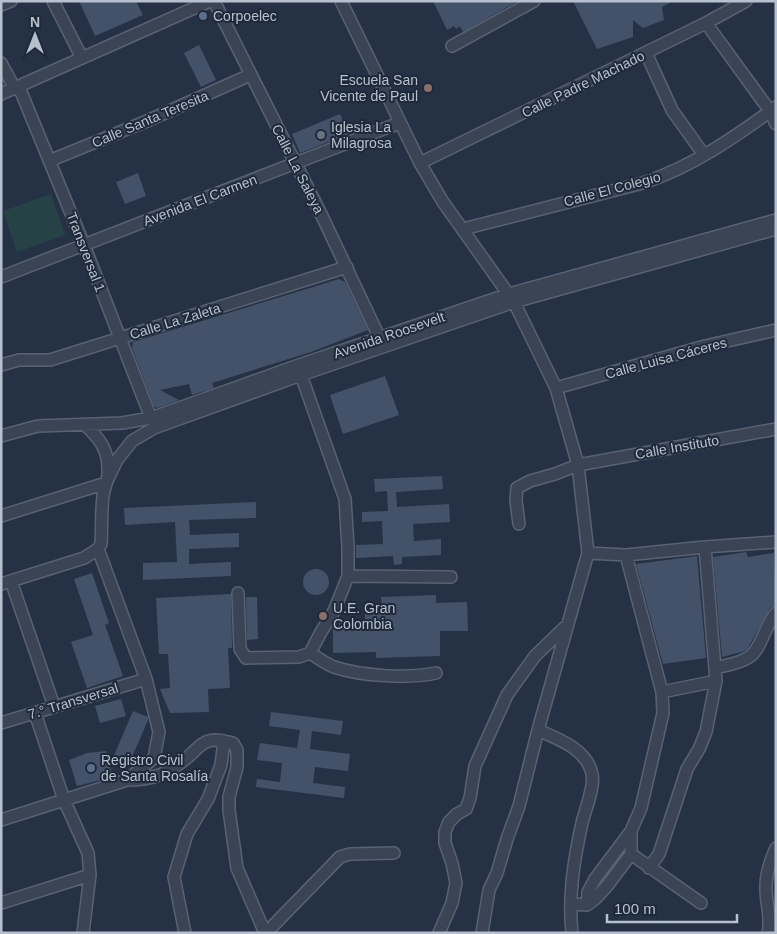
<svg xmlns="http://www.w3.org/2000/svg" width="777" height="934" font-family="Helvetica,sans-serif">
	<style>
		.green { fill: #274246 }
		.building { fill: #435268 }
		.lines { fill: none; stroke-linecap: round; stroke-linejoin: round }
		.minor-casing { stroke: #586272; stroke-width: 14 }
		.minor { stroke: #3a4455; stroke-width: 11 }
		.service-dot { fill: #5c6f8a; stroke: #1e293a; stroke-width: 2 }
		.education-dot { fill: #8d6e63; stroke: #1e293a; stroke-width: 2 }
		.worship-dot { fill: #6b7280; stroke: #1e293a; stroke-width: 2 }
		.labels { text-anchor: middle; stroke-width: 4; stroke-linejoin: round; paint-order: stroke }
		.poi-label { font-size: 14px; fill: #b7c0ce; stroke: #1e293a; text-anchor: start }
		.street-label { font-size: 14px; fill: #b7c0ce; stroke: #1e293a }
	</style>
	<rect width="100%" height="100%" fill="#253246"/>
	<path class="green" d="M51,194l14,41 -48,17 -14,-41z"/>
	<path class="building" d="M79,1h57l7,14 -48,21z
		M433,1h85l-55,31 -3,-6 -4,3 -2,-3 -7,4z
		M573,1h100l-11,6 2,13 -21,8 -10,-8v17l-36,12z
		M199,45l17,35 -15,7 -17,-34z
		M340,114l9,20 -49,19 -8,-19z
		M138,173l8,23 -21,8 -9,-22z
		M339,279l6,3 23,48 -57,22 -99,31 2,5 -22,7 -3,-11 -29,6 19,10 -22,8 -3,-2 -22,-58 1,-6z
		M385,376l14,39 -56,19 -13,-39z
		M442,476l1,13 -47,3 1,15 52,-3 1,18 -37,2 1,17 27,-2v16l-39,2v7l-8,1 -1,-9 -37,2v-13l27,-1 -1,-23 -20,1v-10l26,-1 -1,-20 -12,1 -1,-13z
		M256,502v16l-67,2 1,15 49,-2v14l-50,2v15l42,-2v14l-88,4v-17l34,-1 -2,-40 -50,3 -1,-17z
		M746,552l2,5 26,-4 2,52 -6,3 -22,40 -3,3 -23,6 -9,-100z
		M697,556l9,102 -43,6 -27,-100z
		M303 582a13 13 0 1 1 26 0a13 13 0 1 1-26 0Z
		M92,573l17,50 -4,2 18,51 -36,12 -16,-46 22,-7 -19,-56z
		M231,594l1,54h-4l2,40 -22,1 1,23 -39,1 -10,-24 10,-1 -2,-34h-9l-3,-56z
		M436,595v8l31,-1 1,29h-28v25l-64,2v-6l-43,1v-26h6v-5l26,-1v-12l17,-1 -1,-11z
		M246,597h11l1,42 -11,1z
		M121,699l5,17 -26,7 -5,-17z
		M133,711l15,6v3l-19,44 -16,-6z
		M271,712l72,9 -2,14 -29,-4 -2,18 40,5 -2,17 -33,-4 -2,16 32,4 -1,11 -88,-11 1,-8 23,3 2,-19 -25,-3 3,-17 37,5 3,-18 -31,-4z
		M106,751l7,26 -36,9 -8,-26 18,-7z"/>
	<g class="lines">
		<defs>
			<path id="minor" d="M53,1l29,57
				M214,1l108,215 60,127
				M341,1l79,162 23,39 71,100 42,86 22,77 10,88 -50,177 -19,76 -12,33 -10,34 -8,17 -7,43
				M1,5l10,-4
				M706,23l64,88 6,13
				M452,46l82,-45
				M646,53l26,57 32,45
				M1,63l14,26
				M19,87l65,158 67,173
				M1,94l209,-93
				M49,161l98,-40 103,-46
				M420,163l286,-140 40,-22
				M463,229l180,-46c49,-16 92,-46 133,-76
				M1,277l398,-154
				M1,365l18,-5h31l297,-93
				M301,375l44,124 3,48v29l-14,35 -13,21 -11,21
				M556,388l149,-42 71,-16
				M85,425c15,14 24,25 23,48 0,8 -4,15 -5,23 -2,16 -1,32 -2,48l-3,5 48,130 13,53 -5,26 -27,22
				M1,436l37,-10 84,-3 29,-5 145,-52 213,-72 267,-74
				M106,483l11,-23 15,-19 22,-13 147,-53 213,-73 262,-73
				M1,516l105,-33
				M519,524l-3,-24 1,-12 13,-7 25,-7 23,-9 198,-36
				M588,553l38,2 79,-8 71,-5
				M348,576l103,1
				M11,581l43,125
				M1,584l83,-26 14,-9
				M238,593l2,56 6,9 53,-1 11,-4c8,5 16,11 24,14 27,9 74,12 102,6
				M715,668c11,-3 24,-4 34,-11 12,-7 16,-32 27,-44
				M662,692l54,-11
				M35,713l29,87 24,53 2,22 -7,58
				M1,723l145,-44
				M538,730c20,9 49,19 54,44 3,13 -7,36 -10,49 -8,36 -14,73 -10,110
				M1,820l126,-40c26,0 41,-6 61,-23 5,-4 11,-12 18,-15 8,-4 18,-1 27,1l4,7v17l-8,30v13l8,58 28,65
				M631,854l70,49
				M649,868l10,-14 28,-85 12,-20 7,-17 10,-51 -11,-134
				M1,903l89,-28
				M571,904l16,1 1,-13 7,-13 36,-48 10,-23 22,-95 -1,-21 -36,-137
				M587,905l8,-6 12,-13 24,-32v-23
				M185,933l-11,-56 13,-43 21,-35 13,-34 3,-24
				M266,933l74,-76 10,-3 44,-1
				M439,933l13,-30 4,-20 -4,-20 -7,-20v-11l4,-10 8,-8 9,-5 4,-11 5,-32 32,-71 28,-39 30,-29
				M768,933c4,-16 -3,-32 -2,-47 0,-13 5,-27 10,-38"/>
		</defs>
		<use href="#minor" class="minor-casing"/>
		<use href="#minor" class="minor"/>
	</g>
	<g class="service-dot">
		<circle cx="203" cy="16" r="5"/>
		<circle cx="91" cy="768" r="5"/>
	</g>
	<g class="education-dot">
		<circle cx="428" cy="88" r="5"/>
		<circle cx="323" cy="616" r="5"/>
	</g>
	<circle class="worship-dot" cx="321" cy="135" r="5"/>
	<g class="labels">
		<g class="poi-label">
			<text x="213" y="21">Corpoelec</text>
			<text x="418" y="85" text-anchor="end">Escuela San<tspan x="418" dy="16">Vicente de Paul</tspan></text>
			<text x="331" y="132">Iglesia La<tspan x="331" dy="16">Milagrosa</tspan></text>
			<text x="333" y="613">U.E. Gran<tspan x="333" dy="16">Colombia</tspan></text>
			<text x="101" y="765">Registro Civil<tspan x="101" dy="16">de Santa Rosalía</tspan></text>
		</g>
		<g class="street-label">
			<text transform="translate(583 84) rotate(-26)" y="5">Calle Padre Machado</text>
			<text transform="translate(150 119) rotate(-23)" y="5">Calle Santa Teresita</text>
			<text transform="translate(298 169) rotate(63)" y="5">Calle La Saleya</text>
			<text transform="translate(612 189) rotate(-15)" y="5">Calle El Colegio</text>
			<text transform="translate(200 200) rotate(-21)" y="5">Avenida El Carmen</text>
			<text transform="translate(86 252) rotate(69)" y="5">Transversal 1</text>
			<text transform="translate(175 321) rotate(-17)" y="5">Calle La Zaleta</text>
			<text transform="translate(389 335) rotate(-19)" y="5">Avenida Roosevelt</text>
			<text transform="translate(666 358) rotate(-15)" y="5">Calle Luisa Cáceres</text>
			<text transform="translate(677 447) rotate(-10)" y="5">Calle Instituto</text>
			<text transform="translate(73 701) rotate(-17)" y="5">7.° Transversal</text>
		</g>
	</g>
	<rect width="777" height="934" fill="none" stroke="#b7c0ce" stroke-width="5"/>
	<g transform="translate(35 35)" stroke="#1e293a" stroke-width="4" paint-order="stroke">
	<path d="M0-4L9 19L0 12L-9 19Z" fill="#b7c0ce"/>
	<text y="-8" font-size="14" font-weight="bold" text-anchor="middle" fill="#b7c0ce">N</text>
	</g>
	<path d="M607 914v8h130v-8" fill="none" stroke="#b7c0ce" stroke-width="2.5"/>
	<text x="614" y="914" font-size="15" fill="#b7c0ce" stroke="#1e293a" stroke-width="4" paint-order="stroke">100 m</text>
</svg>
